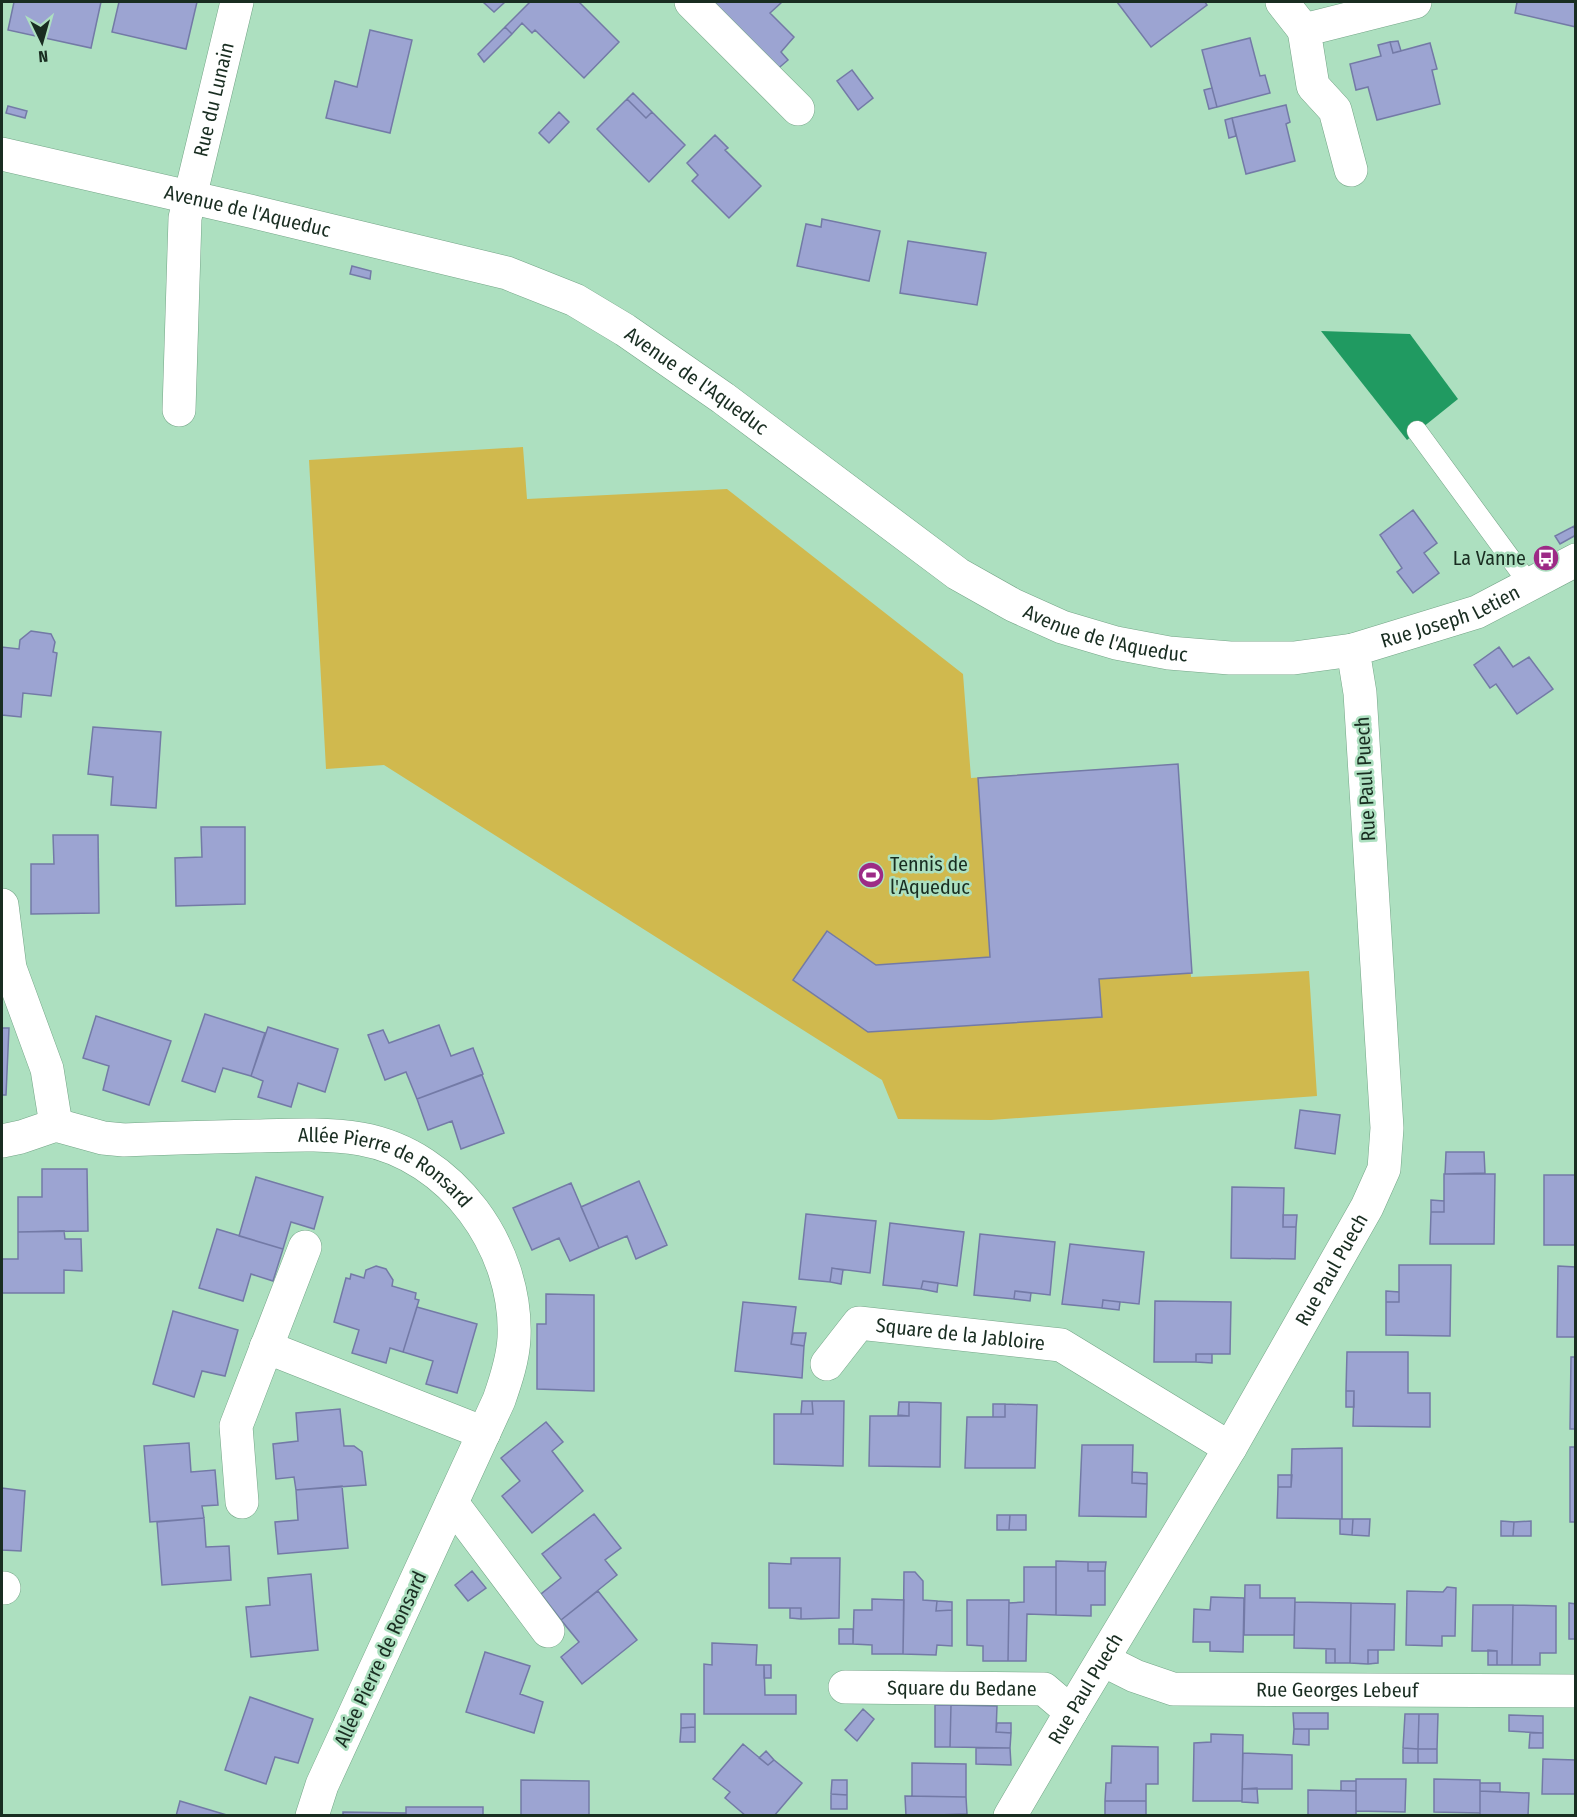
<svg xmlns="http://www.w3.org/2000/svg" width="1577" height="1817" font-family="'Fira Sans Condensed',sans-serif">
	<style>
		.green { fill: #d0b94e }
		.water { fill: #209a61 }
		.building { fill: #9ca4d2; stroke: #737aa6; stroke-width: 1.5 }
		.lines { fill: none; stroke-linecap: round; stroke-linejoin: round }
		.lane-casing { stroke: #74a587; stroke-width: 21 }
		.street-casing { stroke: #74a587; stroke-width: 34 }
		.secondary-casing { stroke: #74a587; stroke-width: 34 }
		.lane { stroke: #fff; stroke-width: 20 }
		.street { stroke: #fff; stroke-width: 33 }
		.secondary { stroke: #fff; stroke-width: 33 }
		.labels { text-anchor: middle; stroke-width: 5; stroke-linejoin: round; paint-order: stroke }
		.street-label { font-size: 20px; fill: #192d21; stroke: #ade0c0 }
		.poi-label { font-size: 20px; fill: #192d21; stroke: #ade0c0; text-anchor: end }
	</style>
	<rect width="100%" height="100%" fill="#ade0c0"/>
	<path class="green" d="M523,447l4,52 200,-10 236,185 8,104 207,-14 13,213 118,-6 8,125 -326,24 -93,-1 -16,-39 -498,-315 -58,4 -17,-309z"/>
	<path class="water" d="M1321,331l89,3 48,65 -51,41z"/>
	<path class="building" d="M14,2h87l-10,46 -83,-18z
		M119,2h78l-11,47 -74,-17z
		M483,2h22l-11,10z
		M530,2h49l40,40 -35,36 -49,-48 -3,3 -10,-10 -10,11 -7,-7z
		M702,2h80l-12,11 24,24 -13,15 7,8 -14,12z
		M1117,2h88l2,3 -56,42z
		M1517,2h59v25l-61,-14z
		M505,27l7,7 -28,28 -6,-8z
		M370,30l42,10 -22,93 -64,-15 9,-37 22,6z
		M1250,38l10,38 5,-1 5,18 -53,14 -15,-57z
		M1398,41l3,10 -8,2 -3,-11z
		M1390,42l3,11 37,-10 7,26 -5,1 8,34 -63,16 -9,-33 -12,3 -6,-26 31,-8 -3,-11z
		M852,70l21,28 -15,12 -21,-29z
		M1212,88l5,19 -8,2 -5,-19z
		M633,93l19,19 -6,6 -19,-19z
		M627,99l19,19 6,-6 33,33 -36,37 -52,-53z
		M1286,105l4,17 -4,2 9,37 -49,13 -14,-56z
		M8,106l19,5 -2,7 -19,-5z
		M559,112l10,10 -20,21 -10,-10z
		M1232,118l4,18 -7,2 -4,-18z
		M715,135l13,13 -3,2 36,36 -32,32 -37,-37 6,-6 -11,-12z
		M822,219l58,12 -11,50 -72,-15 9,-42 15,3z
		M908,241l78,12 -9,52 -77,-12z
		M352,266l19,5 -1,8 -20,-5z
		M1413,510l24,33 -13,10 15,20 -26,20 -16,-21 5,-4 -22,-33z
		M1574,526l2,9 -16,9 -5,-8z
		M31,631l20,3 4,8 -2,10 4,1 -6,43 -28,-3 -2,24 -19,-2v-68l17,2 1,-9z
		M1499,647l14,20 16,-10 24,32 -36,25 -21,-30 -6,4 -16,-23z
		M93,727l68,5 -5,76 -45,-3 2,-28 -25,-3z
		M1178,764l14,209 -93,6 3,38 -234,15 -75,-52 34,-49 49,34 114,-8 -12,-179z
		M201,827h44v77l-69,2 -1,-48 27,-1z
		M53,835h45l1,78 -68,1v-50h23z
		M205,1014l60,19 -14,43 -28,-8 -8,24 -33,-11z
		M96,1016l75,25 -22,64 -46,-15 6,-24 -26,-8z
		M439,1025l12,31 22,-8 10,26 -66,25 -11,-27 -21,8 -17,-45 15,-5 6,13z
		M268,1027l70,22 -13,43 -27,-9 -7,24 -33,-10 5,-16 -12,-5z
		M2,1028h7l-3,67h-4z
		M482,1075l22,58 -43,16 -9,-28 -24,9 -11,-31z
		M1300,1110l40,5 -5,39 -40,-6z
		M1446,1152h38l1,21 -40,1z
		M42,1169h45l1,62 -70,1v-35h24z
		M1444,1174h51l-1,70h-64l1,-32h13z
		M1544,1175h32v70h-32z
		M256,1177l67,20 -9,32 -23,-7 -8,27 -44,-13z
		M639,1181l28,64 -31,14 -9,-23 -28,12 -18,-41z
		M571,1183l28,65 -29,13 -11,-23 -27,12 -19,-42z
		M1232,1187l52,1 -1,39h13l-1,32 -64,-1z
		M1431,1200l13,1v11h-13z
		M806,1214l70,7 -6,52 -38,-5 -2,14 -31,-3z
		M1283,1215h14l-1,12h-13z
		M890,1223l74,9 -7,54 -34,-5 -2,8 -38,-4z
		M217,1229l66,20 -10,32 -22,-7 -8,27 -44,-13z
		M64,1231l1,8h16l1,32 -18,-1v23h-62v-34h16v-27z
		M980,1234l75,8 -5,53 -35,-4 -1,8 -40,-4z
		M1070,1244l74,8 -5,52 -36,-4 -1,8 -40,-4z
		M1399,1265h52l-1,71 -64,-1v-33h13z
		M376,1266l10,3 7,11 -1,6 24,7 -1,6 4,1 -16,52 -13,-4 -4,15 -34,-10 7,-23 -25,-8 12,-44 4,1 1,-5 13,4 2,-8z
		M1558,1266l18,1v70h-19z
		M832,1268l11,2 -2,14 -11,-2z
		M923,1281l15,2 -1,9 -16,-3z
		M1015,1291l16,2 -1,8 -16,-2z
		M1386,1291l13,1v10h-13z
		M546,1294l48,1v96l-57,-2v-65h9z
		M1103,1300l17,2 -1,8 -17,-2z
		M1155,1301l76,1 -1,52h-34v8h-42z
		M743,1302l53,5 -5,37 13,2 -2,32 -67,-7z
		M417,1307l60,17 -20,69 -31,-9 7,-23 -30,-9z
		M173,1311l65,19 -13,46 -23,-5 -8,26 -41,-13z
		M793,1333h13l-2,13 -13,-2z
		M1347,1352h61v41h22v34l-77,-1 1,-35h-8z
		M1196,1354h16v9l-16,-1z
		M1571,1357h5v72h-6z
		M1346,1391h8v16h-8z
		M802,1401h10l1,13h-12z
		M812,1401h32l-1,65 -69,-2v-50h39z
		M899,1402h10v14l-11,-1z
		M909,1402l32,1 -1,64 -71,-1 1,-50h39z
		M993,1404h12v13h-12z
		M1005,1404l32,1 -2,63h-70l2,-51h38z
		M340,1409l4,37h10l8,6 4,33 -70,5 -2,-13 -18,2 -3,-35 25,-3 -2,-28z
		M546,1422l17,20 -11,9 31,40 -51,42 -30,-37 18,-15 -19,-23z
		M189,1443l2,29 24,-2 3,35 -16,1 2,12 -54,4 -6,-76z
		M1082,1445h51l-1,38 15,1 -1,33 -67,-1z
		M1570,1447h6v75h-6z
		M1342,1448v71l-65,-1 1,-31h13l1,-38z
		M1132,1472l15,1v11l-15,-1z
		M1278,1475h14l-1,12h-13z
		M342,1486l6,62 -70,6 -3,-32 23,-2 -2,-30z
		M2,1488l23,3 -4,60 -19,-1z
		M594,1514l27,34 -16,12 12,15 -56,45 -20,-26 20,-16 -19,-24z
		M997,1515h13l-1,15h-12z
		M1010,1515h16v15h-17z
		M204,1518l2,29 23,-1 2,34 -69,5 -5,-63z
		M1340,1519h13l-1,16 -12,-1z
		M1353,1519h17l-1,17 -17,-1z
		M1501,1521l13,1 -1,14h-12z
		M1531,1521v15h-18l1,-14z
		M791,1558h49l-1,60 -38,1v-11h-32v-45l22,1z
		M1056,1561l32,1v9h17v34h-14v11l-35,-1z
		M1088,1562h18l-1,9h-17z
		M1024,1567h32v48l-29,-1 -1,47h-18l1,-58 15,-1z
		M472,1571l14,17 -18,13 -13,-16z
		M904,1572h11l8,9v19l14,1 -1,10 16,-1v36l-15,-1 -1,10 -33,-1z
		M311,1574l7,76 -67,7 -5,-50 24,-2 -2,-27z
		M1245,1585h15v13h35l-1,37h-50z
		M1447,1587l9,1 -1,48h-13v10l-36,-1 1,-54 36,1z
		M598,1591l39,49 -55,44 -21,-27 18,-15 -18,-22z
		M1211,1597l33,1 -1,54 -33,-1v-9h-17l1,-33 16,1z
		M872,1599l32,1 -1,54h-31v-9l-19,-1 1,-34h18z
		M967,1600h42l-1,61h-25v-15l-16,-1z
		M937,1601l15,1v8l-16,1z
		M1295,1602l56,1 -1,60h-15v-14l-41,-1z
		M1351,1603l44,1 -1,46h-26v14l-18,-1z
		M1569,1603l7,1v35h-7z
		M1473,1605h40l-1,60h-15v-14h-25z
		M1513,1605l43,1v47h-16v12h-28z
		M790,1608h11v11l-11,-1z
		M839,1629h14v15h-14z
		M712,1643l45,2 -1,20h8l1,30h31v19h-92v-50l8,1z
		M1326,1649h9v14h-9z
		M1368,1650h10v13l-10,1z
		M1488,1650l9,1v14h-9z
		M485,1652l45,14 -10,28 23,8 -9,31 -68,-21z
		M764,1665h7v13h-7z
		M250,1697l63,22 -15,44 -23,-6 -9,27 -41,-14z
		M935,1705h16l-1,42h-15z
		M951,1705l46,1 -1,26 15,1 -1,15 -60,-1z
		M863,1709l11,10 -17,22 -12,-11z
		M1293,1713h35v16h-34z
		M681,1714h14v13l-14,1z
		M1405,1714h14l-1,35 -15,-1z
		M1419,1714h19l-1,35h-19z
		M1509,1715l34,1v17l-34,-2z
		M997,1723h14v10l-15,-1z
		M695,1727v15h-15l1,-14z
		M1294,1729h15v16l-16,-1z
		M1530,1733h13v15h-14z
		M1211,1734l32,1 -1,66h-49l1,-58 17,-1z
		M743,1744l25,21 6,-5 28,23 -28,33h-28l-21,-18 5,-6 -17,-13z
		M1112,1746l46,1v37h-12v17h-41l1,-18h5z
		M976,1748h34l1,17 -35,-1z
		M1403,1748l15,1v14h-15z
		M1418,1749h19v14h-19z
		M766,1751l8,9 -6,5 -9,-7z
		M1243,1753l49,2v34h-50z
		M1543,1759l33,1v34h-34z
		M912,1763l54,1v33l-54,-1z
		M1356,1779h50l-1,33 -49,-1z
		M1434,1779l46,1v33l-46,-1z
		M521,1780l68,1v35h-68z
		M832,1780h15v15l-16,-1z
		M1341,1781h15v10h-15z
		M1480,1783h20v9l-20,-1z
		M1257,1788l1,15 -16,-1v-13z
		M1308,1790l48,1v25h-48z
		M1480,1791l49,2 -1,23h-48z
		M831,1794l16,1v14h-16z
		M905,1796l61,1 1,17 -61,2z
		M180,1801l50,15h-54z
		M1105,1801h41v15h-41z
		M406,1807h77v9h-77z
		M343,1812l63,1v3h-63z"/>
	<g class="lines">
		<defs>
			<path id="lane" d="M1417,431l113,154"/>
			<g id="street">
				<path d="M691,2l107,107"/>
				<path d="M1282,2l22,28"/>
				<path id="s1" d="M2,154l252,58 253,61 68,27 50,30 98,68 235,176 55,31 49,22 54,16 53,10 61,5h64l59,-8"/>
				<path d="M1351,170l-16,-60 -22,-24 -9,-56 111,-28"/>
				<path id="s2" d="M179,410l6,-192 52,-216"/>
				<path d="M2,905l8,63 37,101 9,56"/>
				<path id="s3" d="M2,1141l19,-4 35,-12 47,13 21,2c44,-2 88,-3 132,-4 34,-1 71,-3 105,3 91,16 157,109 153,199 -1,21 -8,42 -15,62l-177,385 -10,31"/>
				<path d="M266,1347l218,86"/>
				<path id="s4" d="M827,1364l32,-41 202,22 169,103"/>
				<path d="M242,1502l-6,-76 69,-179"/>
				<path d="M452,1503l96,128"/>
				<path d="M2,1588h2"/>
				<path id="s5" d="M1103,1660l32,16 38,13 403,2"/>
				<path id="s6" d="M845,1687l199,2 27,23"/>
			</g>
			<g id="secondary">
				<path id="s7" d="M1010,1816l61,-104 159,-264 137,-241 17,-38 3,-41 -27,-435 -7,-43 124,-38 99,-52"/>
			</g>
		</defs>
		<use href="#lane" class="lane-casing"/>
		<use href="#street" class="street-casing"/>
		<use href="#secondary" class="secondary-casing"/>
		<use href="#lane" class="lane"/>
		<use href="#street" class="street"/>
		<use href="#secondary" class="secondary"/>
	</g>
	<defs>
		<symbol id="bus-disc" viewBox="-11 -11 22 22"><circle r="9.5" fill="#9d2a86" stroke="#ade0c0"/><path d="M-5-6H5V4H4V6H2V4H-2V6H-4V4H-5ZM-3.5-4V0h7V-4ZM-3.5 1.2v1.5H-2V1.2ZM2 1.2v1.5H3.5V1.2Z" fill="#fff"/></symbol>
		<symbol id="stadium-disc" viewBox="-11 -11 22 22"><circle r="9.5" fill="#9d2a86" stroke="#ade0c0"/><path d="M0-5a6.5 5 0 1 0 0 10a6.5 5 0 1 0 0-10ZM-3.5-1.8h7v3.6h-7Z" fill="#fff"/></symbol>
	</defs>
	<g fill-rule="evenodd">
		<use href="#bus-disc" x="1531" y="543" width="30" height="30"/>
		<use href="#stadium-disc" x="856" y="860" width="30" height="30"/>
	</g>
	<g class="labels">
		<g class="street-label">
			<text dy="7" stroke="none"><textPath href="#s2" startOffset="314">Rue du Lunain</textPath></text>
			<text dy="7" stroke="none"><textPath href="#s1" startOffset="252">Avenue de l'Aqueduc</textPath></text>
			<text dy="7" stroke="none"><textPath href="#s1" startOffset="738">Avenue de l'Aqueduc</textPath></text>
			<text dy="7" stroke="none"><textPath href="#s7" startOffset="1371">Rue Joseph Letien</textPath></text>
			<text dy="7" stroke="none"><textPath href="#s1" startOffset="1224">Avenue de l'Aqueduc</textPath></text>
			<text transform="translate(1365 779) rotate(-93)" y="7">Rue Paul Puech</text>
			<text dy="7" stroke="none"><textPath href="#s3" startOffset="396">Allée Pierre de Ronsard</textPath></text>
			<text dy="7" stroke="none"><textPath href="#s7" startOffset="634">Rue Paul Puech</textPath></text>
			<text dy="7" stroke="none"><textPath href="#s4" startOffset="154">Square de la Jabloire</textPath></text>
			<text transform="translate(380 1659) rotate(-65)" y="7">Allée Pierre de Ronsard</text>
			<text dy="7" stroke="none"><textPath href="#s6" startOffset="117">Square du Bedane</textPath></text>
			<text dy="7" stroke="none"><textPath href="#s7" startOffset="148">Rue Paul Puech</textPath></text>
			<text dy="7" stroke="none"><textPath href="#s5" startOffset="240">Rue Georges Lebeuf</textPath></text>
		</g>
		<g class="poi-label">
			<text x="1526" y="565">La Vanne</text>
			<text x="890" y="871" text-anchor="start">Tennis de<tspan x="890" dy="23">l'Aqueduc</tspan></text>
		</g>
	</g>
	<rect width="1577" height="1817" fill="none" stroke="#192d21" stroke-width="6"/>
	<g transform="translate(42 42) rotate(175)" stroke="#ade0c0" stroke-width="4.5" paint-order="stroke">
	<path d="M0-4.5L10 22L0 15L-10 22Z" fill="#192d21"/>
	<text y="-9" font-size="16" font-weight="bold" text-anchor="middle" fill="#192d21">N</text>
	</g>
</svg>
